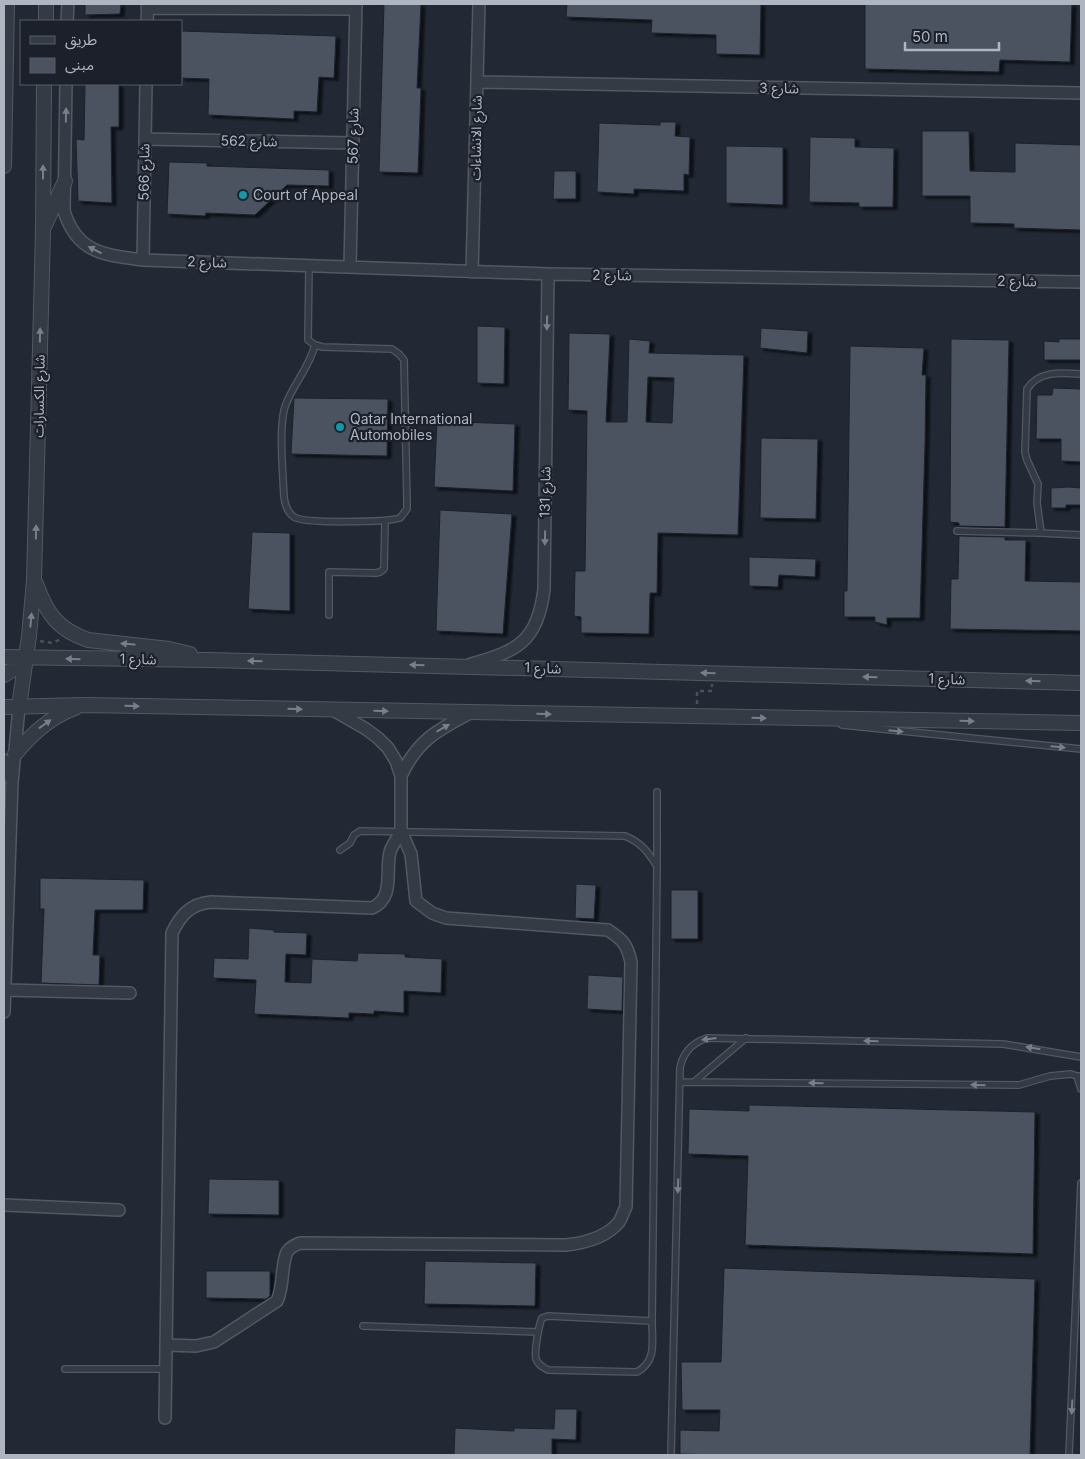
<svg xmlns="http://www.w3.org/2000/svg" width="1085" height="1459" font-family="Inter,'Noto Sans Arabic',sans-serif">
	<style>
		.building { fill: #4b5260; stroke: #1d222c; fill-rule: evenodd; filter: url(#shadow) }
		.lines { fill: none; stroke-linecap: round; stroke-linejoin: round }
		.service-casing { stroke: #535863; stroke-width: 8 }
		.minor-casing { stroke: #535863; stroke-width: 14 }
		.tertiary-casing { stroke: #535863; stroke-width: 16 }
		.path { stroke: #465357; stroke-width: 2.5; stroke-dasharray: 4 4; stroke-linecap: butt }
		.service { stroke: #353b45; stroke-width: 5.5 }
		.minor { stroke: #353b45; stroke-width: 11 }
		.tertiary { stroke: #353b45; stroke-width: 14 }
		.oneway { fill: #797e8a }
		.culture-dot { fill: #0f9aa8; stroke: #1b202a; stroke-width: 2 }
		.labels { text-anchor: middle; stroke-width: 4.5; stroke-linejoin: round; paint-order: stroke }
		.street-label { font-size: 14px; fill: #b0b5c2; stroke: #1b202a }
		.poi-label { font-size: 14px; fill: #b0b5c2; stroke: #1b202a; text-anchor: start }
	</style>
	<defs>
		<filter id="shadow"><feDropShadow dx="4" dy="2.5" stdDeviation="1" flood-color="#0009"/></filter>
	</defs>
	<rect width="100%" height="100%" fill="#222934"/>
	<path class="building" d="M85,4h36l-1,10 -35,1z
		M384,4h37l-4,84h4l-3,85 -39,-1z
		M567,4h194l-1,51 -44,-1v-19l-65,-2 1,-13 -86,-3z
		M865,4h207l-2,58 -70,-2 -1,12 -134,-3z
		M181,31l155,5 -2,42 -15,-1 -2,35 -23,-1v8l-86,-4 1,-36 -28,-1z
		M85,84h34v43h-8l1,76 -34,-2 -2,-62 8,1z
		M660,122h16l-1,14 15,1 -1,38 -5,-1v17l-50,-2v5l-37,-2 2,-69 61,2z
		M922,131h47l1,40 45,1v-29l66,2v85l-67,-2v-4l-44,-1v-27h-48z
		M810,137l45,1v9l39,1 -1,59h-34v-4l-50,-1z
		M726,146l57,1v58l-57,-2z
		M169,162l38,1v3l122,4v16l-42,-1 -32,30 -49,-2 -1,3 -38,-2z
		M554,171h22v28h-23z
		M477,326l28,1 -1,57 -27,-1z
		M761,328l47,3 -1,22 -47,-5z
		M569,333l41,1 -4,88h21l2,-83 21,2 -1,12 95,2 -6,180 -80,-2 -1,60h-7l-1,41 -68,-1v-16l-7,-1 1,-45h10l2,-160 -19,-1zM648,377l26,1 -2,45 -26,-1z
		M951,339l58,1 -4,187 -46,-1v-3l-9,-1z
		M1059,339h22v21h-37v-19l15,1z
		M850,346l74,2 -2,27h4l-1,69 -5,174h-33v7l-12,-3v-5h-31v-26h3z
		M1053,388l28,1v73l-20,-1v-22h-25l1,-44h15z
		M294,398l94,1 -1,57 -96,-2z
		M437,421l78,3 -2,67 -79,-4z
		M761,438l57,1 -2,80 -56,-1z
		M1069,487l12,1v17h-15v3h-15v-20z
		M440,510l72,4 -9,120 -67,-3z
		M252,532l38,1v78l-42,-2z
		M959,536l46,1v3h21l-1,41 56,1v49l-131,-2 1,-50h7z
		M749,557l67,2 -1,18 -36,-2 -1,12 -29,-1z
		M40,878l104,2 -1,30h-48l-2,45h7l-1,30 -58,-2 3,-74h-4z
		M576,884l20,1 -2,34 -19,-1z
		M671,890h27v49h-27z
		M249,928l25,2v2l33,1 -1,22 -20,-1 -1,28 26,1 1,-24 45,2 1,-8 47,1v3l37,2 -1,34 -37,-2v22l-30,-2v3l-25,-1v5l-95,-4 2,-34 -43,-2 1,-20 34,1z
		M588,975l35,2 -1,34 -35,-2z
		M749,1105l286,7 -2,142 -288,-9 3,-89 -60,-2 1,-45 60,2z
		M209,1179l70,1v35l-71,-1z
		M425,1261l111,2 -1,43 -111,-2z
		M724,1268l311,11 -5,176h-312l-38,-1v-24l39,1 1,-21h-38l-1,-48h40z
		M206,1271h64v25l-4,3 -60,-1z
		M555,1409h22l-1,31 -24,-1v16h-98l1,-27 59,3v-3l40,1z"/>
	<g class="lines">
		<defs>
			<path id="service" d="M309,266l-1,74 7,5 8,2 69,2 7,5 5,6 3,141v8l-7,9c-12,4 -96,6 -106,-1 -7,-5 -9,-12 -10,-20 -1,-23 -6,-74 2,-93 8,-21 23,-36 29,-59
				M1081,374c-19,-1 -42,-4 -54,15l-2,63 2,8 11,24 -1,19 4,30 40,2
				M957,531l84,2
				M329,615v-43l47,1 4,-1 4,-3 1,-48
				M842,725l239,24
				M340,850l10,-7 4,-8 6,-4 265,5c17,7 22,15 32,30
				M1077,1076l4,13
				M681,1082l338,3 31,-9 21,-2 6,2h4
				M694,1082l52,-44
				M652,1321l-104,-5 -6,2c-3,6 -8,34 -6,41 2,6 7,8 12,11l89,2c20,-11 15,-30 15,-51l5,-455v-74
				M363,1326l175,6
				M65,1369h101
				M671,1455l9,-387c3,-16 12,-25 27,-30l296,6 78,13
				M1069,1455l12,-272"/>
			<path id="minor" d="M147,8l208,1
				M67,21l1,-17
				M147,21l1,-17
				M477,82l604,11
				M66,84l-2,127c13,42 40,44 79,49l405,14 533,8
				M145,139l207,4
				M143,260l3,-176
				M350,267l6,-263
				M472,272l7,-268
				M471,664c47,-13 67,-23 73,-75l4,-315
				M4,760l7,19
				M401,776c16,-35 36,-46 69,-63
				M5,990l125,3
				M4,1012l8,-229 7,-76
				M4,1205l115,5
				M167,1345l29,1 18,-4 63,-41c7,-15 4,-37 10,-49 3,-5 8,-7 13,-9l266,2c18,-2 41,-8 53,-23 3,-4 4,-10 7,-15l5,-245c-4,-18 -8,-22 -23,-32l-162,-12 -14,-5 -16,-12 -5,-47 -10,-23v-55l-5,-15 -8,-13 -10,-10 -12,-9 -33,-19
				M165,1418l7,-485c9,-19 19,-29 39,-31l161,6c23,-10 13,-36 18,-56 2,-7 8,-14 11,-21"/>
			<path id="tertiary" d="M46,21v-17
				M4,166l3,-162
				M45,225l20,-44
				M36,584c11,30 21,45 52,56l81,9 21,5
				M4,657l206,3 871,23
				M4,675l16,-10 6,-7
				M4,707l79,-2 998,18
				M19,707l10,-71 5,-55 9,-350 1,-147
				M15,754c17,-20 35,-37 60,-46"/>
		</defs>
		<use href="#service" class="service-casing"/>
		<use href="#minor" class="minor-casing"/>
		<use href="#tertiary" class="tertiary-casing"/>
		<path class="path" d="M40,641l12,2 9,-4
			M697,704v-13h15v-7"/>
		<use href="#service" class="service"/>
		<use href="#minor" class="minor"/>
		<use href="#tertiary" class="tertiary"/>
	</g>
	<defs><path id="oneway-solid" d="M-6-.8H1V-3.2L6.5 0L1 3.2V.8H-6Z" transform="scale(1.25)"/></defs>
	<g class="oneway">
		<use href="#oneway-solid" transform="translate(66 115) rotate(-89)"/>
		<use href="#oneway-solid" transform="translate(43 172) rotate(-90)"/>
		<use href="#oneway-solid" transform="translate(95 250) rotate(-153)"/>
		<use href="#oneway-solid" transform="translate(547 323) rotate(91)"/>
		<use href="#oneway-solid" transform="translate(40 335) rotate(-89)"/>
		<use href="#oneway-solid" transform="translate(36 532) rotate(-89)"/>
		<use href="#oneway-solid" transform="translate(545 538) rotate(91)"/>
		<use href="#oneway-solid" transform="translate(31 620) rotate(-85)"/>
		<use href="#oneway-solid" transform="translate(128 644) rotate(-174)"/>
		<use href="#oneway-solid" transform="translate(73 659) rotate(-179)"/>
		<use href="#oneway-solid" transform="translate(255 661) rotate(-179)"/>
		<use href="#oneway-solid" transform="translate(417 665) rotate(-179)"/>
		<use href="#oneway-solid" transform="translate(708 673) rotate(-178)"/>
		<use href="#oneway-solid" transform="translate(870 677) rotate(-178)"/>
		<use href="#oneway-solid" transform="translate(1033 681) rotate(-178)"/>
		<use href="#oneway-solid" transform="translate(132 706) rotate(1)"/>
		<use href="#oneway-solid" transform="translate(295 709) rotate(1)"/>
		<use href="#oneway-solid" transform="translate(381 711) rotate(1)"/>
		<use href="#oneway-solid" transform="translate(544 714) rotate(1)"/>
		<use href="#oneway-solid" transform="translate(759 718) rotate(1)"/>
		<use href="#oneway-solid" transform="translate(967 721) rotate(1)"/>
		<use href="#oneway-solid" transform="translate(45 724) rotate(-36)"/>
		<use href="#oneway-solid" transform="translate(443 728) rotate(-30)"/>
		<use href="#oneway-solid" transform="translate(896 731) rotate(6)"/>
		<use href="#oneway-solid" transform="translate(1058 747) rotate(5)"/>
		<use href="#oneway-solid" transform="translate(709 1039) rotate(173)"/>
		<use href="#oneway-solid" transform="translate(871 1041) rotate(-179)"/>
		<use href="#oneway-solid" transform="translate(1033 1048) rotate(-171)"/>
		<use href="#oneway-solid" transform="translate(816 1083) rotate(-179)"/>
		<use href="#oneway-solid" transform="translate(978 1085) rotate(-179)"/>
		<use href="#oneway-solid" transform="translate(678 1186) rotate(92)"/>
		<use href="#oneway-solid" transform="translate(1072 1407) rotate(93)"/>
	</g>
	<g class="culture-dot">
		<circle cx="243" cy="195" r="5"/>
		<circle cx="340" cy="427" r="5"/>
	</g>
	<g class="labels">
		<g class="street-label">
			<text transform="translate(779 88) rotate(1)" y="5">شارع 3</text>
			<text transform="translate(353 136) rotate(-89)" y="5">شارع 567</text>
			<text transform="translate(476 138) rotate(-89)" y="5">شارع الانشاءات</text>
			<text transform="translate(249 141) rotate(1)" y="5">شارع 562</text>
			<text transform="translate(144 172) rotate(-89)" y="5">شارع 566</text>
			<text transform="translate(207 262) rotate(2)" y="5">شارع 2</text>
			<text transform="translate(612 275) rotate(1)" y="5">شارع 2</text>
			<text transform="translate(1017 281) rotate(1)" y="5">شارع 2</text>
			<text transform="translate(39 396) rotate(-89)" y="5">شارع الكسارات</text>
			<text transform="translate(545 492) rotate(-89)" y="5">شارع 131</text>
			<text transform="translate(138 659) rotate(1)" y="5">شارع 1</text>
			<text transform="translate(543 668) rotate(2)" y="5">شارع 1</text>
			<text transform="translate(947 679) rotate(2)" y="5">شارع 1</text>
		</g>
		<g class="poi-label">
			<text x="253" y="200">Court of Appeal</text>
			<text x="350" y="424">Qatar International<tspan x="350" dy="16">Automobiles</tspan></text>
		</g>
	</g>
	<rect width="1085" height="1459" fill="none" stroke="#b0b5c2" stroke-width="10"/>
	<rect x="20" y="20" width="162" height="65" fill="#1b202a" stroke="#575c67"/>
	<rect x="30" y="36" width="25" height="8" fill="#353b45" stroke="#575c67"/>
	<text x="65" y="45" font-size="15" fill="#b0b5c2">طريق</text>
	<rect x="30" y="58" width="25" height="15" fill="#4b5260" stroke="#575c67"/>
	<text x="65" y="70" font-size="15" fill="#b0b5c2">مبنى</text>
	<path d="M905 42v8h94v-8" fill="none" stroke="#b0b5c2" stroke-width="2.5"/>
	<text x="912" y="42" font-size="15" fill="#b0b5c2" stroke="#1b202a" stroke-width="4" paint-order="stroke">50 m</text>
</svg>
